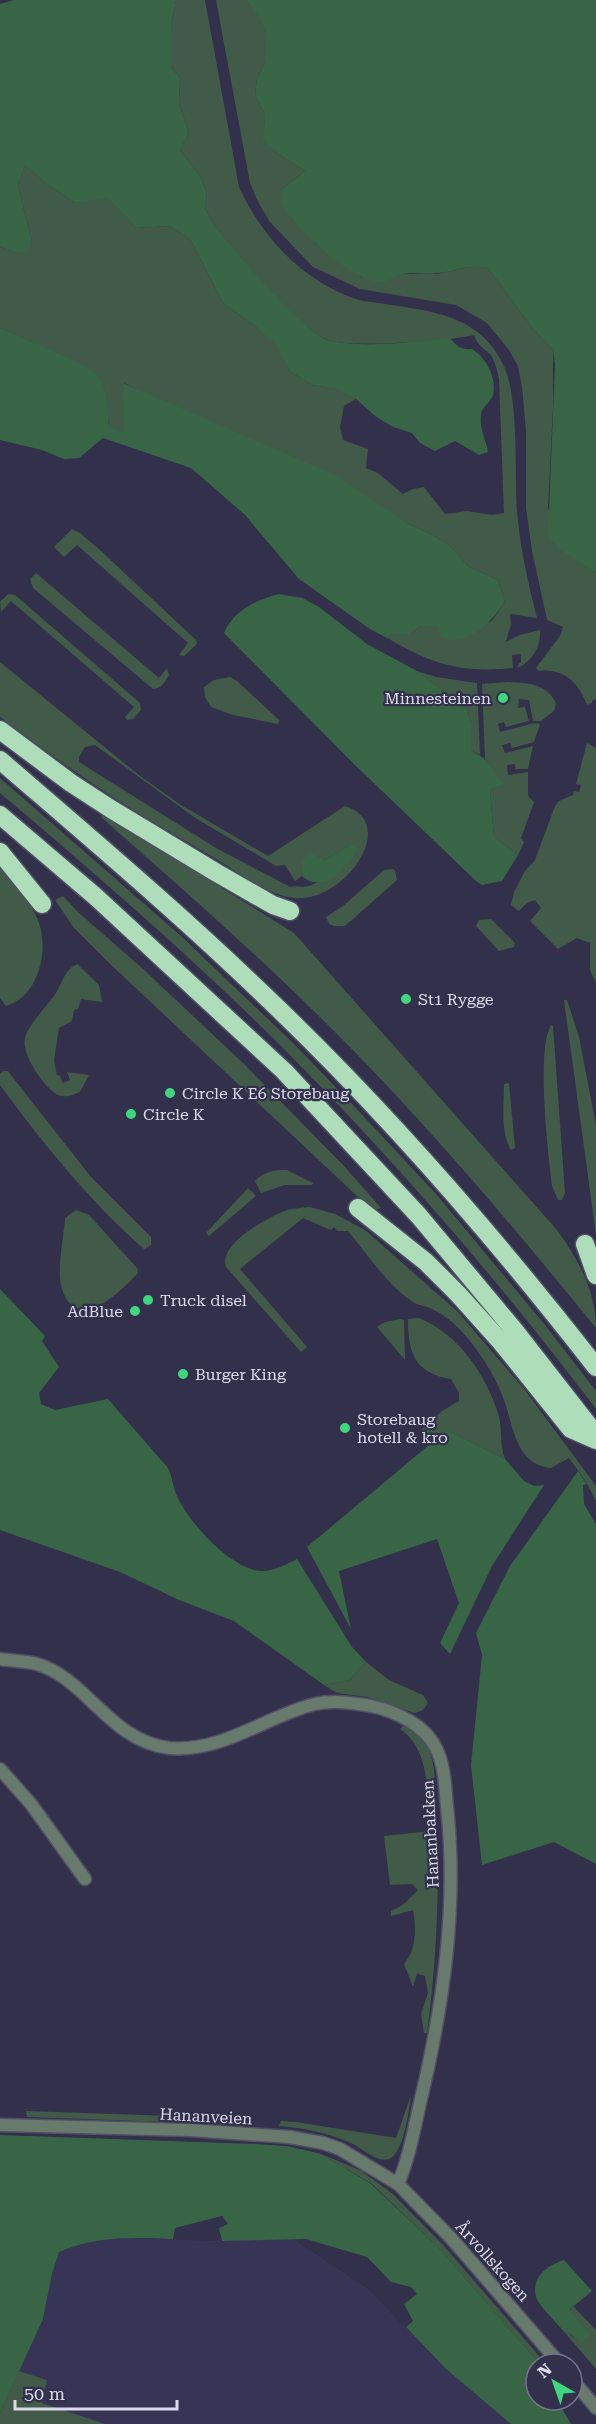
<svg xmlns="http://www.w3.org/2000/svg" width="596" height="2424" font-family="'Roboto Serif',serif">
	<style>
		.built { fill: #383455 }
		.green { fill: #415b48; fill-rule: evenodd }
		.forest { fill: #396547 }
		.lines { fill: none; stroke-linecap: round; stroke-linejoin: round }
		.minor-casing { stroke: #514f67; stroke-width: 15 }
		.motorway-casing { stroke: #514f67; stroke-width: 21 }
		.minor { stroke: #687a6c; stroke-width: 12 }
		.motorway { stroke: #adddb9; stroke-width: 18 }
		.poi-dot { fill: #3fd77d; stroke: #32304a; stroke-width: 2 }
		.labels { text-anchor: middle; stroke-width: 4.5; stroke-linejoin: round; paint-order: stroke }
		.poi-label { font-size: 16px; fill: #dcdbec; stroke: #32304a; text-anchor: start }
		.street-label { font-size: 16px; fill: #dcdbec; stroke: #32304a }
	</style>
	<rect width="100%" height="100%" fill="#32304a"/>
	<path class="built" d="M128,2237l78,4 87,-2 75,50 77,79 66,56h-406l-64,-22 6,-22 -28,-9 24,-52 9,-45 7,-22 18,-8z"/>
	<path class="green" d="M176,0h29l34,187c23,50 62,92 114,111 10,4 22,4 32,6 46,7 93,11 117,58 18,34 12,109 15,149 3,36 11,72 20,107l-27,-4 1,10 -5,18 14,-7 20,-5c1,16 -7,30 -22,38l1,-5 2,-1v-8l-9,1 1,13c-52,5 -79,-3 -124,-29l2,-5h20l9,-8 71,-4 14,-20 -7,-22 -29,-13 -20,-22 -22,-13 -19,-8 -284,-141v51l-15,-8 -5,-38 -40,-32 -64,-28v-81l16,6 16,-11 -14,-56 7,-21 23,20 28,18 32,-6 28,31 33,-2 21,13 33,64 31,22 26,23 9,23 24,14 24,4 19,10 -12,7 -4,21 3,13 25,9 -2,19 12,5 25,21 10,-5 11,-2 21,27 22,-3 25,4 12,-2 -5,-134c-2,-8 -4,-19 -9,-25 -8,-7 -12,-8 -16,-19 -22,6 -127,13 -146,5 -38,-17 -89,-85 -116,-118l-7,-14 2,-16 -7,-16 -20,-26 9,-17 -10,-29 1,-26 -9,-11v-41z
		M216,0h30l14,16 6,18v26l-9,19 -2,16 10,20 -1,25 14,14 27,17 -22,17 33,56 45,33 21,5 18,-8h37l41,-9 10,3 45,61 20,21v57l-5,101 31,53 17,12v126l-4,2v2l-5,2c-8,-22 -23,-37 -48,-34l-3,-3 24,-32 3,-9 -16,-7 -15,-69 -6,-43v-77l-4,-44 -4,-21 -9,-16 -22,-27 -31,-18 -96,-16 -47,-22 -43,-45 -12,-20 -8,-19z
		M72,529l8,4 21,18 95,89 1,4 -13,12 -5,-1 9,-12 -111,-98 -13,12 -10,-10z
		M36,573l123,105 8,-10 2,7c-4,7 -7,13 -16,14l-120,-101 -3,-9z
		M8,594l7,1 125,108 1,7 -8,9 -6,1 -2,-3 9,-10 -123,-106 -10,11 -1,-10z
		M0,662l140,114 41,29 87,51 77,-50c56,18 -2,98 -51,92 -26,-3 -59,-28 -81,-41 -31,-18 -63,-36 -94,-56 -41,-26 -80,-55 -119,-84zM95,745l99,72 82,49 9,-1 10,16 8,-6 6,-22 16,7 25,-15c-13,17 -22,34 -41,41 -6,2 -12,-1 -19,1l-74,-39 -137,-86v-5l6,-10z
		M417,671l19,6 41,6 3,72 -9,-5v-27l-4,-14z
		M230,677l7,4 42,39 -1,4 -45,-9 -22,-8 -6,-10 -1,-10 10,-7z
		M507,682c20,1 39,1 49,21l-2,8 -13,10h-8l-4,-21 -10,-1 -1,9 7,-1 4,14 -23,6 -2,-5 -6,2 2,8 34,-9 6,1 -6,18 -22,6 -2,-5 -8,2 3,8 28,-7 -5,23h-13v-5l-8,1 1,10 20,-3v24l6,6 -13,36 3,4 -6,13 -24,-18 -4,-47 13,-6 -18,-25 -3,-75z
		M587,743l9,5v235l-6,-13v-27l-13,-5 -19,11 -28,-28 11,-13 -6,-8 -8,3 -8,8 -8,-6 3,-13 11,-21 10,-11 20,-54 4,-5 14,-6 1,-4 5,1 2,-7 -5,-1z
		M0,778l181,158 112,107 61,63 82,88 109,131 51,66v18c-84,-111 -174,-217 -271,-318 -101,-106 -213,-203 -325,-298z
		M103,814l191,119 263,297c21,29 39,61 39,98 -66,-81 -133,-161 -204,-237 -91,-98 -191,-186 -291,-274z
		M0,867c12,15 28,31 36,49 15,29 4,81 -30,90l-6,-8z
		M393,869l2,2 2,9 -52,46h-11l-5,-2 -3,-7 17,-11 41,-36z
		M63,896l16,17 63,55 102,96 100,102 37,42 -6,2 -18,-14 -249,-234 -34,-34 -19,-28z
		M491,919l24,24 -1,4 -15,4 -23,-25 3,-6z
		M77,964l22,21 3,17 -21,-3 -3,10 -4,1 -2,11 -13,7 -5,32 3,15 3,1 3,7 7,-3 -3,-8 22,3 -9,17c-7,3 -14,6 -22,3 -14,-7 -37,-41 -33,-57 3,-13 23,-33 31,-45 7,-11 8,-23 21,-29z
		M564,1000h3l12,37 17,88v110z
		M551,1025l2,1 12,167 -3,7h-4l-6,-14c-4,-32 -16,-137 -1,-161z
		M3,1071h5l6,8 77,98 60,60v8l-7,4c-52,-45 -103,-108 -144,-164v-11z
		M509,1083l6,65 -4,2c-11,-19 -7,-44 -7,-66z
		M287,1170l26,13 -1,2h-27l-24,8 -6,-12c9,-10 19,-11 32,-11z
		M248,1188l8,8 -47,40 -3,-3z
		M310,1207l25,7 30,16 93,82 67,78 71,96v15l-11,-21 -16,-22 -18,10c-34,-3 -37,-38 -46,-65 -5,-15 -12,-28 -20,-41 -12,-19 -30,-42 -51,-52 -6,-4 -15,-4 -21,-8 -26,-17 -45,-47 -65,-71h-11l-3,-4 -3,3 -28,-12 -63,51 67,78 -6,5 -75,-85c-8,-23 42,-50 61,-57 7,-2 15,-2 23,-3z
		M76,1210l13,5 48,53 1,5c-18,19 -61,63 -76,16 -6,-17 2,-52 3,-71z
		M419,1318c39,16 66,55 79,95 5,15 1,31 7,46l-58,-29 -15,12 -11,-12 21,-19 17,-10v-8l-8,-14c-36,-6 -43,-25 -43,-60z
		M400,1319l4,1 1,40 -28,-33 8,-5z
		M366,1662l23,18 34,15 5,8 -5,7 -8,3 -48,-16 -30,-4 -13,-8 25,-5z
		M404,1725c10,7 20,13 25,25 7,17 6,41 7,59 4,76 1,149 -9,224h-3l-3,-19 7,-21 -3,-17 -8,-2 -4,13 -9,-23c13,-16 12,-36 9,-54l-22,6v-5l13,-7 14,-14 -6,-6 -22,1 -6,-49 47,-5c-4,-33 0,-82 -31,-102z
		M411,2095c-2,15 -7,58 -22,64 -13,4 -27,-11 -38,-16 -22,-10 -48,-15 -72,-17l2,-5 15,1 100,16z
		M26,2111l147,5 -2,6 -144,-5z
		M321,2154l39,16 33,24 51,52 102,118h-6l-101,-116 -67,-64z
		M573,2306l23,24v39l-30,-35 2,-2 6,6 -5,-26z
		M19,2371l28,9 -5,23 63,21h-105v-11z"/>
	<path class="forest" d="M14,0h162l-5,26v41l9,11 -1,26 10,29 -9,17 20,26 7,16 -2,16 7,14c21,26 90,112 119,119 35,7 83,1 119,-3 6,8 12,12 22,11 14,9 25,28 21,46 -2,7 -11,11 -12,20 -2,12 5,25 7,37l-9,3 -24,-14 -20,10 -15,-8 -8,-10 -19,-6 -18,-11 -19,-17 -20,-10 -23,-4 -24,-14 -10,-23 -25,-23 -31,-22 -33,-64 -21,-13 -33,2 -28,-30 -32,5 -28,-18 -23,-20 -7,21 14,56 -4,9 -12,2 -16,-6v-243z
		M246,0h350v573l-35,-23 -13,-14 7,-172 -2,-14 -20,-21 -45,-61c-16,-5 -32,3 -49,5 -12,2 -25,-1 -37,1 -7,1 -14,8 -21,8 -31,0 -84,-54 -100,-78l2,-16 22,-17 -27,-17 -15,-14 2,-25 -10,-20 2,-16 9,-19v-26l-7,-18z
		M0,328c18,8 89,36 98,48 10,13 9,34 11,50l15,7 -1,-50 214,93 71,48 19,8 22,13 20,22 29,13 7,22c-13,19 -38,48 -65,34l-2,-10h-18l-9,8h-20l-2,5 -19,-10 -71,-50 -54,-64 -54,-47 -88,-30 -24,20 -15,1 -22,-9 -42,-10z
		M279,594l23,4 17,9 48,37 50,27 50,38 4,14v27l14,9 19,25 -14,6 4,47 24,18 -16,26 -20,4 -6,-4 -121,-116 -131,-132c10,-23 32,-33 55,-39z
		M350,845l4,1 3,4c-7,14 -25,36 -43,32 -4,0 -9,-4 -13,-6l2,-1 -1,-13 7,-10 16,8z
		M0,1289l45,47 -3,5 17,26 -20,26 2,11 14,6 53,-11 60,69c4,9 5,17 8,26 11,27 56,77 87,77 11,0 24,-7 34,-12l55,88 14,15 -17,18 -25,5 -90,-64 -55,-21 -59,-28 -120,-42z
		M447,1430l58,29 19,22 10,5 10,-1 -52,81 -42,88 -10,-11 19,-40 -22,-64 -98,32 12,58 -44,-82z
		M578,1471l9,13 -4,1 1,19 12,20v340l-42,-22 -72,23 -11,-100 11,-110 -6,-22 34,-67z
		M0,2135l254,9 33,2 34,8 50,30 68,64 101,116h-4v36h21l14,24h-60l-66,-56 -39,-41 7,-6 -9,-17 13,-10 -6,-7 -20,-5 -24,-25 -61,-18 -84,2 -3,-13 9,-4 -6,-8 -47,12 -2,11c-38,-2 -79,-3 -114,13l-7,22 -9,45 -43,94z
		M564,2260l28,31 -22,18v3l20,23 -9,7 -13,-10 -2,2c-7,-9 -27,-28 -30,-37 -5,-20 12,-32 28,-37z"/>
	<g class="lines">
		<defs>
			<path id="minor" d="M0,1659c12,2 26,2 37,5 50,15 73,77 132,84 53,5 97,-32 146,-44 18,-4 38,-1 56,2 24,5 54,19 65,42 9,18 9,39 11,59 11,99 -4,200 -27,296 -6,27 -11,55 -22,81
				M0,1769l31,35 54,75
				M0,2125l190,5 100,7 33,6 17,6 58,35 53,54 109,126
				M572,2379l24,29"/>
			<path id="motorway" d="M0,730l71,53 40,26 106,64 56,32 17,6
				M0,760c89,77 179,153 264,235 121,115 230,241 332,372
				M0,815l96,82 188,174 135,145 96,115 81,104
				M0,852l42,52
				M358,1208l68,54 32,32 43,48 70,87 25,11
				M585,1244l11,31"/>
		</defs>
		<use href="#minor" class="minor-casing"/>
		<use href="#motorway" class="motorway-casing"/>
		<use href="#minor" class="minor"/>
		<use href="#motorway" class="motorway"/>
	</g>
	<g class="poi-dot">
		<circle cx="503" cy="698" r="6"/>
		<circle cx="406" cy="999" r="6"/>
		<circle cx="170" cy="1093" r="6"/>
		<circle cx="131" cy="1114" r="6"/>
		<circle cx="148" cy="1300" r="6"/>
		<circle cx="135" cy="1311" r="6"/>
		<circle cx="183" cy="1374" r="6"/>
		<circle cx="345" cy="1428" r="6"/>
	</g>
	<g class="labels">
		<g class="poi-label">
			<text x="491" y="704" text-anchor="end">Minnesteinen</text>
			<text x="418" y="1005">St1 Rygge</text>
			<text x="182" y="1099">Circle K E6 Storebaug</text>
			<text x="143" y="1120">Circle K</text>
			<text x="160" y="1306">Truck disel</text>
			<text x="123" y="1317" text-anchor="end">AdBlue</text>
			<text x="195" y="1380">Burger King</text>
			<text x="357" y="1425">Storebaug<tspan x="357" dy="18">hotell &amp; kro</tspan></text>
		</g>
		<g class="street-label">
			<text transform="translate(430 1834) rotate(-93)" y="6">Hananbakken</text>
			<text transform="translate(206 2116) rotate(3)" y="6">Hananveien</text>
			<text transform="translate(493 2261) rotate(48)" y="6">Årvollskogen</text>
		</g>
	</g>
	<g transform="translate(554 2382) rotate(320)"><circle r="28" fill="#32304a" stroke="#76748b" stroke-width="1.5"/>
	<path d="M0-4.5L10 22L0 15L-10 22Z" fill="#3fd77d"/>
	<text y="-9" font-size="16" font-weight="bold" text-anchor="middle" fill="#dcdbec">N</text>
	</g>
	<path d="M15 2400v9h162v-9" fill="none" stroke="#dcdbec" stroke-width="3"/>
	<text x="24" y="2400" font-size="18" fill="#dcdbec" stroke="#32304a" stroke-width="4.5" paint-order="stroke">50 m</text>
</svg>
